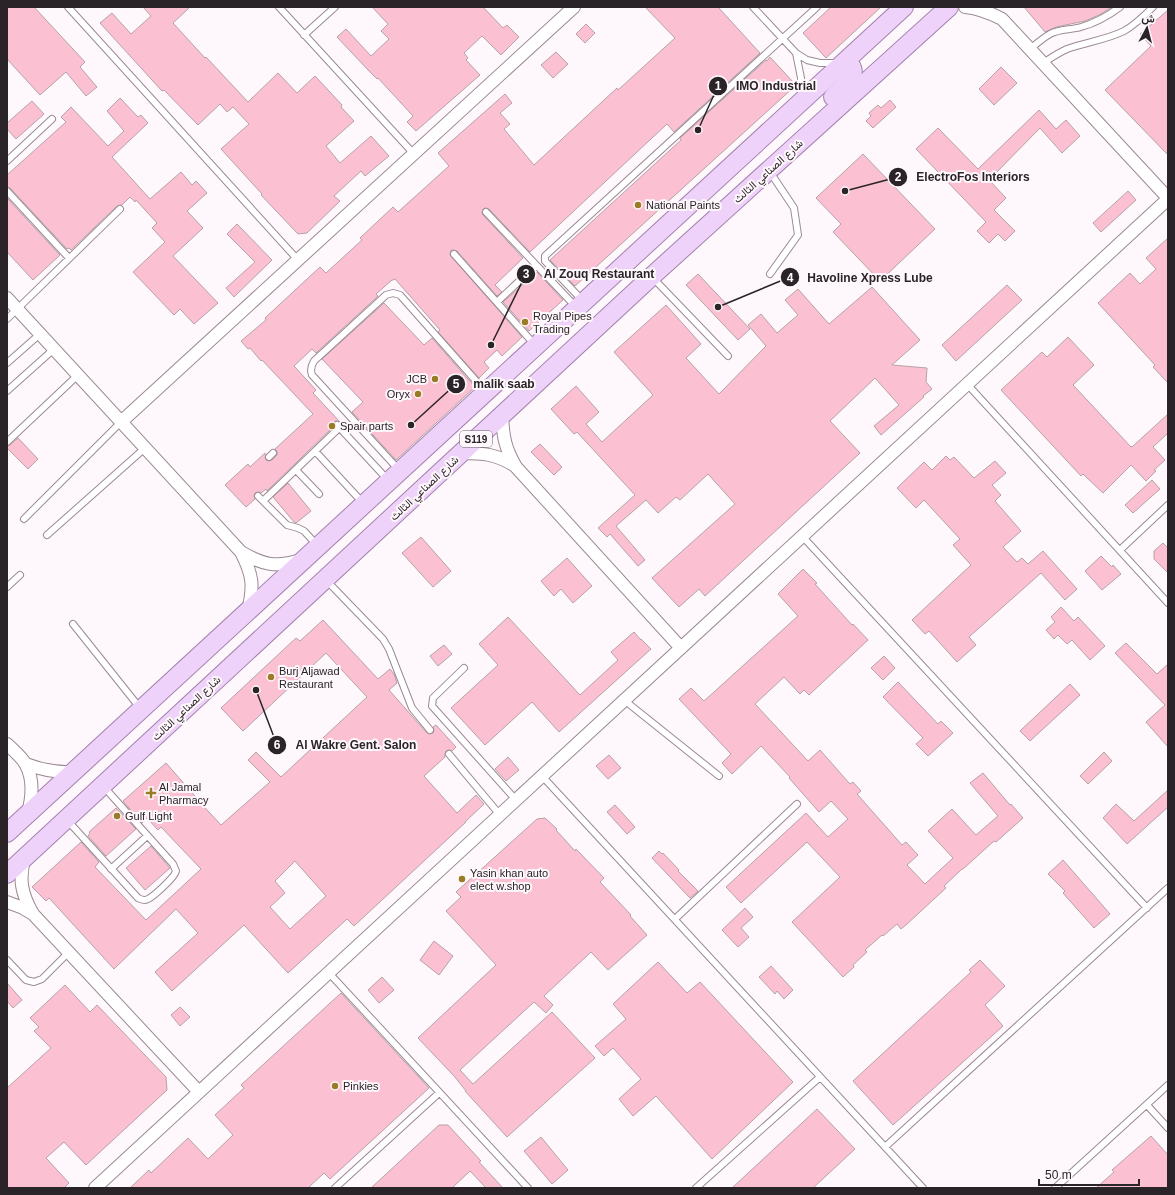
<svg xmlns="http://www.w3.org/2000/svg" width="1175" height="1195" font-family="Helvetica,Vazirmatn,sans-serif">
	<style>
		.building { fill: #fbc1d2; stroke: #b6a2a7; fill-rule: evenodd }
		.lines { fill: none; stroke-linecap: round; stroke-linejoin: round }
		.lane-casing { stroke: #9a8a95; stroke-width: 8 }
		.street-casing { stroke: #9a8a95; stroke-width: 14 }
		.primary-casing { stroke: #a282af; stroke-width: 20 }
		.lane { stroke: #fff; stroke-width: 6 }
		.street { stroke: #fff; stroke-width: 12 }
		.primary { stroke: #eed2fa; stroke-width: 18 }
		.poi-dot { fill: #997c25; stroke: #fef7fb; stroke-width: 1.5 }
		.labels { text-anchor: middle; stroke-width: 4; stroke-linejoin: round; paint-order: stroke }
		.shield { fill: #fef7fb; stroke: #6a6367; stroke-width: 1 }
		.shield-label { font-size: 10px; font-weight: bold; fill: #2a2428 }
		.street-label { font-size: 11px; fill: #2a2428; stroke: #fef7fb }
		.poi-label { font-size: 11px; fill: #2a2428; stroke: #fef7fb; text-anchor: start }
		.leader { fill: none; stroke: #2a2428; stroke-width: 1.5 }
		.callout-dot { fill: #2a2428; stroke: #fef7fb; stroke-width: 1.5 }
		.mark-label { font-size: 12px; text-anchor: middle; font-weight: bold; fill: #fff }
		.callout-label { font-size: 12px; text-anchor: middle; font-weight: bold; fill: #2a2428; stroke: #fef7fb; stroke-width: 4; stroke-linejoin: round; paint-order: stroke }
	</style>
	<rect width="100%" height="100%" fill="#fef7fb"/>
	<path class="building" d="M7,7h27l51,55 -5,5 17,20 -11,9 -20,-24 -26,23 -33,-36z
		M143,7h47l-17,16 32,35 1,-1 42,45 30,-29 19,20 18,-17 27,29 -1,2 13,14 -28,25 14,17 31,-27 18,20 -24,20 -4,-5 -27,25 6,5 -33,32 -9,1 -37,-39 1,-1 -41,-45 28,-25 -16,-17 -6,5 -7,-8 -22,21 -34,-35 -2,1 -62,-68 12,-10 19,21 20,-18z
		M372,7h111l20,21 4,-3 12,12 -18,18 -19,-19 -18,17 4,5 -2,2 14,15 -64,56 -9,-9 6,-6 -35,-38 -1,1 -8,-8 -32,-34 9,-8 25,27 18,-17 -8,-8 7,-7z
		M645,7h73l42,46 -86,79 -7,-8 -137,128 -41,-43 -4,-1 -2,1 -1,4 1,2 40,43 -28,27 7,7 -5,4 -40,-45 -4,-1h-2l-1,5 72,82 -20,19 -5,-6 -13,12 5,6 -10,10 -41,-46 2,-2 -45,-51 -2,1h-1l-16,14 2,2 -62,57 -4,-4 -18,17 22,24 -3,3 27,29 -4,-1 -2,1 -1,2v3l-66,64 -1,-2 -5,4 -2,-1 -4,1 -1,2 1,4 -9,8 -21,-22 23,-21 2,3 15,-14 1,7 2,1 4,-1 5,-5v-4l-2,-2 38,-35 -51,-54 -1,1 -11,-13 -2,1 -7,-8 25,-21 -1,-2 55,-51 6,6 36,-33 -2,-2 33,-31 5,5 51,-46 -11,-13 67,-59 7,9 -12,10 10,11 -6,5 30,36 83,-77 1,2 57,-52z
		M831,7h50l-55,51 -23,-25z
		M1024,7h88l-13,8 -14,6 -29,6 -11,5z
		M1168,10v145l-63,-65 46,-44 -11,-12z
		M586,24l9,9 -10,10 -9,-9z
		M556,52l12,12 -15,14 -12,-13z
		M770,57l24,26v4l-219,199 -25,-26 131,-120 -1,-2 86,-78 1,1z
		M1001,67l16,16 -23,22 -15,-16z
		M120,98l18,19 3,-2 7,8 -36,34 38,42 31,-27 11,13 4,-4 11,12 -20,18 16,17 -30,28 45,47 -24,21 -14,-15 -6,6 -41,-43 32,-30 -13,-14 5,-5 -21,-23 -1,2 -5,-5 -8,8 -5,1 -46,44 -2,-2 -2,1 -57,-61 -3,-1v-12l59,-53 -5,-5 10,-10 37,39 16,-15 -17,-20z
		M890,100l6,7 -23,21 -7,-7 5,-5 -2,-3 9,-8 3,3z
		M32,101l12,13 -28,25 -9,-10v-6z
		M1039,110l17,19 10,-9 14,16 -18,17 -22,-25 -51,52 17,18 -12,12 21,21 -10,10 -7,-7 -9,9 -12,-12 9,-9 -70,-73 22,-21 40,41z
		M863,154l72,75 -55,52 -47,-49 8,-8 -25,-26z
		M1128,191l8,9 -35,32 -8,-9z
		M7,198l53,57 -27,25 -26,-28z
		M237,224l35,36 -38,37 -8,-9 29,-26 -28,-28z
		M1168,238v145l-15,-16 2,-2 -57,-62 32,-30 10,11 16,-15 -10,-11z
		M537,272l26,28 -34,31 -26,-29z
		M698,274l52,55 -12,11 -52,-55z
		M1007,285l15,15 -66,61 -14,-16z
		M872,287l48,53 -28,25 35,3 -1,14 6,7 -9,7 1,1 -43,38 -7,-9 25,-21 -24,-27 -45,43 30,32 -155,143 -6,-7 -20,18 -27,-29 83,-74 -27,-30 -28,26 -4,-3 -18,16 -12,-13 -30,26 29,34 -7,6 -28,-32 -3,3 -9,-9 37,-33 -58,-63 -3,2 -23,-25 25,-23 23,26 -13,12 16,18 51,-47 -39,-43 52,-47 35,39 -15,14 33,36 47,-48 -18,-21 13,-11 16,19 21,-18 -13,-15 13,-11 31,35z
		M384,303l40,42 8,-7 43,49 -79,73 -44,-48 11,-10 -41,-43z
		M1068,337l26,28 -21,20 58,62 1,-1v1l36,-33v19l-15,14 12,13 -11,10 2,1 -10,10 -15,-16 -28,28 -20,-19 -2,2 -80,-86 41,-38 5,5z
		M18,438l20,21 -10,10 -21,-21v-2l3,-1z
		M540,444l22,23 -8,8 -23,-23z
		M946,456l4,4 4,-3 20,21 21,-17 11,12 -14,12 9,10 -6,6 26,30 -18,16 14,15 5,-4 6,6 15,-13 34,38 -12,11 -24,-27 -72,64 7,8 -19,17 -28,-31 -4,3 -13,-14 59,-55 -18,-20 7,-6 -36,-39 -8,8 -19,-20 27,-26 8,8z
		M1152,480l8,9 -27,24 -8,-8z
		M288,483l23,28 -15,12 -2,-1 -21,-25z
		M421,537l30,34 -18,16 -31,-34z
		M1163,543l5,5v25l-14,-14v-8z
		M1101,556l11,11 1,-2 8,9 -19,16 -17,-19z
		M567,558l25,28 -19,17 -12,-14 -7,7 -13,-15z
		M803,569l14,14 -2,1 37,41 1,-1 15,16 -59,55 -5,-5 -4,4 -16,-17 -29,27 53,57 12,-11 30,34 3,-2 8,9 -4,3 45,51 4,-3 12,13 -11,10 18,19 28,-26 -25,-27 24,-22 24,26 22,-19 -28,-33 13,-10 27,32 1,-1 12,14 -27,24 -2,-1 -31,28h-1l-18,17 2,2 -39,36 -6,5 -4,-5 -14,12 -1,-1 -17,15 2,2 -14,13 1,2 -11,10 -51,-55 48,-45 -33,-35 -66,61 -15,-16 80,-74 22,24 20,-18 -17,-18 -12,11 -30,-34 1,-1 -29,-31 -29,28 -10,-11 9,-9 -52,-55 12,-11 13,13 94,-85 -20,-22z
		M1061,607l13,14 4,-4 27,29 -15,14 -18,-20 -5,4 -9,-9 -4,4 -8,-9 9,-8 -4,-5z
		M508,617l72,78 38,-35 -7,-8 23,-20 7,8v-1l10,10 -92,83 -27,-30 -47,43 -34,-37 47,-43 -19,-21z
		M323,620l55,59 12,-10 4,5 3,9 -8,7 38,43 3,1 3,-1 1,-3 -1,-3 3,-2 20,22 -4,4 -3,-1 -3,1 -1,3v3l-21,19 33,37 19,-18 8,9 -19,18h1l-112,104 -7,-7 -59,54 -44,-48 -72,66 -17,-19 43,-39 -22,-24 -62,60 -65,-71 -3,3 -14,-14 49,-45 18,20 -4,5 51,53 55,-51 -40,-42 -3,3 -11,-12 -5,5 -19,-22 43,-38 29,33v1l26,28 49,-43 -22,-22 8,-8 25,25 86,-80 -41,-44 -83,78 -22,-23 75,-70 4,3zM295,861l31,35 -36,33 -20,-22 15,-14 -10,-12z
		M1126,643l31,31 11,-10v83l-22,-25 19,-17 -50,-52z
		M444,645l8,9 -14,12 -8,-10z
		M884,656l11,12 -12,12 -12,-12z
		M898,682l40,42 3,-3 12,12 -25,23 -12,-12 7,-6 -40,-41z
		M1070,684l10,11 -50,46 -10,-10z
		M1104,752l8,9 -24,23 -8,-8z
		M609,755l12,13 -13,11 -12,-13z
		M508,757l11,13 -13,11 -11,-12z
		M1168,790v17l-41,37 -24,-26 13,-14 18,17z
		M615,805l20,22 -8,7 -20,-22z
		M116,808l20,21 -30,27 -18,-20 2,-3 -1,-1z
		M545,818l12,11 -1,1 19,21 1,-2 28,29 -4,4 31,33 -1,1 17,19 -39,35 -17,-18 -47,44 9,9 -7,8 -12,-11 -74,68 13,14 79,-72 43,46 -88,79 -42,-46h1l-12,-15 -36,-38 78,-73 -50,-54 15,-14 -5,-5 81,-73z
		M151,846l19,22 -25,22 -19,-22z
		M659,851l3,3 1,-1 16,17 -1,1 20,20 -8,7 -38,-40z
		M1063,860l47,54 -16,14 -31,-35 2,-2 -17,-17z
		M745,908l8,9 -12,11 8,9 -11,10 -16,-17z
		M434,941l19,15 -14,19 -19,-15z
		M980,960l25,26 -20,19 18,21 -110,99 -40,-44 118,-109 -2,-2z
		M658,962l29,31 13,-11 93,100 -81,77 -56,-63 -23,20 -14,-17 22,-20 -28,-31 -9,8 -9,-10 31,-27 -13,-15z
		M771,966l22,24 -9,9 -7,-8 -2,3 -16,-17z
		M382,977l12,13 -15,13 -11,-13z
		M7,983l15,17 -9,8 -6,-7z
		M65,985l25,27 7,-7 69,72 1,13 -81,75 -22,-23 -18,16 23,25 -5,5h-57v-100l44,-40 -17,-17 5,-4 -9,-9z
		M341,993l88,95 -99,91 -6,-6 -16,15h-178l19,-18 2,3 37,-35 20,21 25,-24 -18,-20 29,-27 -3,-3z
		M180,1007l10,10 -10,9 -9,-11z
		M817,1109l38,40 -42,39h-81z
		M439,1125h9l33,36 -2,1 24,26h-17l-16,-17 -18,17h-81z
		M1151,1136l17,19v33h-72l18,-16 -2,-2z
		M541,1137l27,33 -16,14 -28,-33z"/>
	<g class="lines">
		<defs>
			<path id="lane" d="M68,7l230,253
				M279,7l135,147
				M753,7l43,46 11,7 13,3h17
				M304,35l31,-28
				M1030,49c6,-5 13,-11 20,-15 9,-5 21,-4 31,-7 14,-4 27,-11 39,-20
				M796,53l5,25v18
				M1043,63c8,-5 15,-10 24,-14 19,-7 39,-9 57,-18 11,-6 20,-15 29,-24
				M7,161l45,-42
				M770,172l24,36 4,27 -28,39
				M7,191l62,67
				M486,212l90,95
				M454,254l81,91
				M653,278l75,78
				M583,301l-38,-40v-5l272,-249
				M497,302l39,-37
				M7,319l113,-110
				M7,363l33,-29
				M967,384l201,219
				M7,391l47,-42
				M337,425l51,55
				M7,442l71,-67
				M315,451l48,52
				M269,457l4,-4
				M296,470l23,24
				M399,470l-87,-95c-2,-5 -1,-9 2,-14l72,-66 7,-2 7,2 85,96
				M258,496l29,29 11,3 6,3 13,14
				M263,501l76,-73
				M24,519l97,-97
				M47,535l98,-87
				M802,536l345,372
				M1120,550l48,-45
				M326,580l57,59 6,10 23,59 18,22
				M7,587l13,-12
				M73,624l67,84
				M464,668l-31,30 -1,8 84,94
				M624,700l95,76
				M449,754l51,61
				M542,776l381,412
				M67,820l71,78c4,2 7,3 10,1 6,-3 27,-22 28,-28l-3,-7 -69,-77
				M111,869l36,-33
				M675,919l122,-115
				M7,960l19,20 8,2 8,-3 27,-27
				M329,973l199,215
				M1147,1105l21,23
				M885,1147l283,-259
				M335,1188l104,-95
				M696,1188l124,-111
				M1055,1188l113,-103"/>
			<path id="street" d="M965,7c14,1 25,6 37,12l166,179
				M7,298l234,254c12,23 13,34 7,59
				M502,415c1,22 3,33 14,52l165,181
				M121,422l453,-415
				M461,453c22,0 36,1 54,13
				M241,552c22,13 35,16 60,8
				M7,744c6,6 15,13 19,21 8,15 6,33 2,48
				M26,764c16,6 30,9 48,8
				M25,857c-7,22 -3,38 8,57l166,178
				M7,902l16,6 10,6
				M95,1188l1073,-989"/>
			<path id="primary" d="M833,97c11,-11 29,-22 14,-36
				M7,833l897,-826
				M7,874l644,-597 298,-270"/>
		</defs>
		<use href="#lane" class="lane-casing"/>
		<use href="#street" class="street-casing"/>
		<use href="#primary" class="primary-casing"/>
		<use href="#lane" class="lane"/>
		<use href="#street" class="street"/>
		<use href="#primary" class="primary"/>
	</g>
	<g class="poi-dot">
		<circle cx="638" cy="205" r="4"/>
		<circle cx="525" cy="322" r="4"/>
		<circle cx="435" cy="379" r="4"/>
		<circle cx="418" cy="394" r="4"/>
		<circle cx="332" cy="426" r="4"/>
		<circle cx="271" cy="677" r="4"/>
		<path d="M149 787h4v4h4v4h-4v4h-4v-4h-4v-4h4z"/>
		<circle cx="117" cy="816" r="4"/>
		<circle cx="462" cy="879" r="4"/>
		<circle cx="335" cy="1086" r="4"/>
	</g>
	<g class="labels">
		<rect class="shield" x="460" y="431" width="32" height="16" rx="3"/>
		<g class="shield-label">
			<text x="476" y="443">S119</text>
		</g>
		<g class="street-label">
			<text transform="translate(768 171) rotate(-42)" y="4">شارع الصناعي الثالث</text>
			<text transform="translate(424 488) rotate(-43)" y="4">شارع الصناعي الثالث</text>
			<text transform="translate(186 708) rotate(-43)" y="4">شارع الصناعي الثالث</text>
		</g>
		<g class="poi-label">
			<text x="646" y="209">National Paints</text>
			<text x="533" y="320">Royal Pipes<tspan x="533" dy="13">Trading</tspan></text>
			<text x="427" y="383" text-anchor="end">JCB</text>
			<text x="410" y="398" text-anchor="end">Oryx</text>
			<text x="340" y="430">Spair parts</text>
			<text x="279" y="675">Burj Aljawad<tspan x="279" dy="13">Restaurant</tspan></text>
			<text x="159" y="791">Al Jamal<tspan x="159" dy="13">Pharmacy</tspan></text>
			<text x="125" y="820">Gulf Light</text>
			<text x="470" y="877">Yasin khan auto<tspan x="470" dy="13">elect w.shop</tspan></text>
			<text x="343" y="1090">Pinkies</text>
		</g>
	</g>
	<path class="leader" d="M698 130L718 86M845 191L898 177M491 345L526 274M718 307L790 277M411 425L456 384M256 690L277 745"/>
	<g class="callout-dot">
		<circle cx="698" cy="130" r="4"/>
		<circle cx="845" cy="191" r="4"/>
		<circle cx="491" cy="345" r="4"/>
		<circle cx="718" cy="307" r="4"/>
		<circle cx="411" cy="425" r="4"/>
		<circle cx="256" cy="690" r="4"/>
		<circle cx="718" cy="86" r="10"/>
		<circle cx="898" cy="177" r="10"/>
		<circle cx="526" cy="274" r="10"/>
		<circle cx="790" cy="277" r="10"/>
		<circle cx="456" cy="384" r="10"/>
		<circle cx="277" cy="745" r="10"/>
	</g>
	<g class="mark-label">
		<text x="718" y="90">1</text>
		<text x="898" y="181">2</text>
		<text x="526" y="278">3</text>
		<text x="790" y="282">4</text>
		<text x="456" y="388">5</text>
		<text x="277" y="749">6</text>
	</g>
	<g class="callout-label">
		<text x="776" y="90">IMO Industrial</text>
		<text x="973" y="181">ElectroFos Interiors</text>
		<text x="599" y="278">Al Zouq Restaurant</text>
		<text x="870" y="282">Havoline Xpress Lube</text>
		<text x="504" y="388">malik saab</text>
		<text x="356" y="749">Al Wakre Gent. Salon</text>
	</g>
	<rect width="1175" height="1195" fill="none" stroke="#2a2428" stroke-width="16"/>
	<g transform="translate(1147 28) rotate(7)" stroke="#fef7fb" stroke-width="3" paint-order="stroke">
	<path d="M0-3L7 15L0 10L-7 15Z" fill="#2a2428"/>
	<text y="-6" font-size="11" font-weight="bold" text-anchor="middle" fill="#2a2428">ش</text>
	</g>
	<path d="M1039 1179v6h100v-6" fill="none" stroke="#2a2428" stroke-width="2"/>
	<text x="1045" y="1179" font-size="12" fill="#2a2428" stroke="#fef7fb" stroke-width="3" paint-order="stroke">50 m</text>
</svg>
